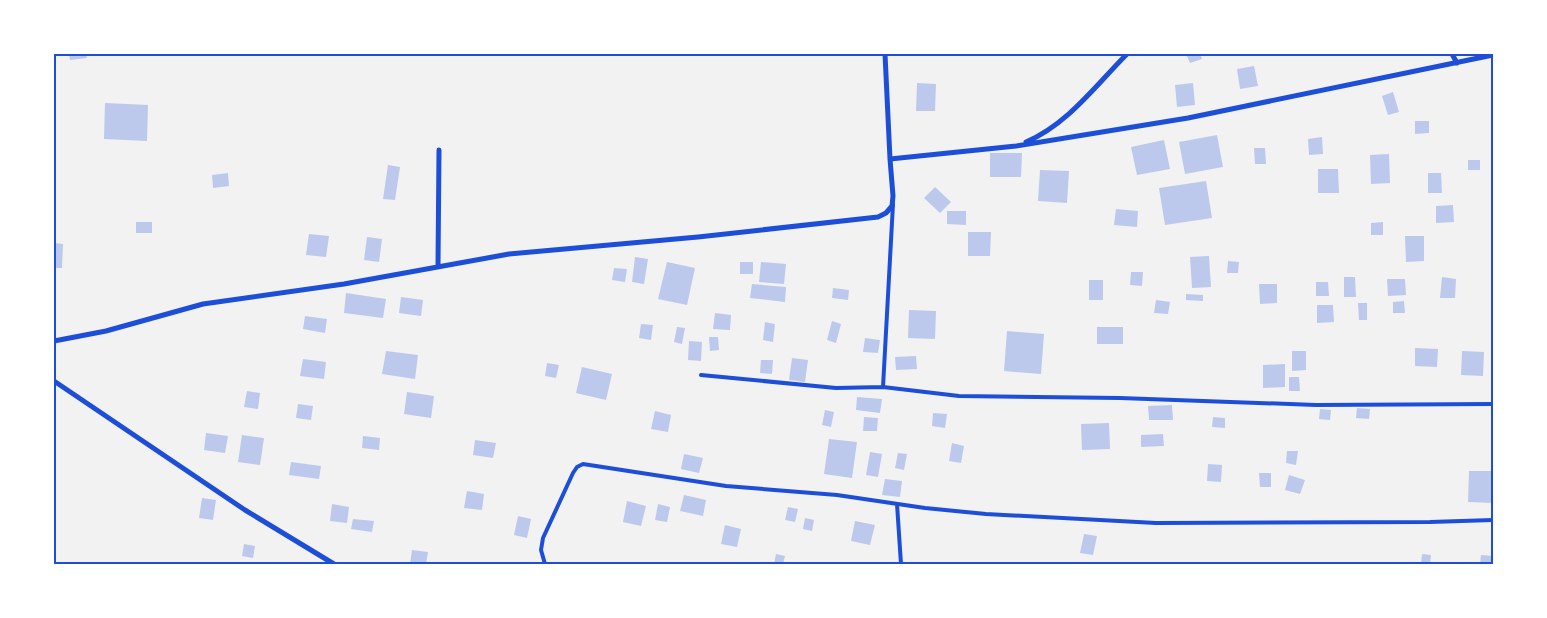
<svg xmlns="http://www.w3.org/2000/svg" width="1547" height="618" font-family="'Open Sans',sans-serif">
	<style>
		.building { fill: #bdc9ec }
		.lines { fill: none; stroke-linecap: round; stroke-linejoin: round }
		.service { stroke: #1d4ed8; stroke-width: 4 }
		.minor { stroke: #1d4ed8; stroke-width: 5 }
		.neatline { fill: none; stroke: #1d4ed8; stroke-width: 2 }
	</style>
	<rect width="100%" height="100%" fill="#f2f2f2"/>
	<path class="building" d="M69,54h17l1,4 -17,2z
		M1186,54h14l2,5 -12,4z
		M1254,66l4,20 -18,3 -3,-20z
		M917,83l19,1 -1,27h-19z
		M1193,83l2,22 -18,2 -2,-22z
		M1393,92l6,20 -11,3 -6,-19z
		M105,103l43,2 -1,36 -43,-2z
		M1415,121h14v12l-14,1z
		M1217,135l6,32 -38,7 -6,-32z
		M1322,137l1,17 -14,1 -1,-16z
		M1164,140l6,29 -33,6 -6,-28z
		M1254,148h11l1,16h-11z
		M990,153h32l-1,24h-31z
		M1389,154l1,29 -19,1 -1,-29z
		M1468,160h12v10h-12z
		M388,165l12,2 -5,33 -12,-1z
		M1318,169h20l1,24h-21z
		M1040,170l29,1 -2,32 -29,-2z
		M228,173l1,13 -16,2 -1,-13z
		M1428,173h13l1,20h-14z
		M1206,181l6,37 -47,7 -6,-37z
		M935,187l16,15 -11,11 -16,-15z
		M1453,205l1,17 -18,1v-17z
		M1116,209l22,2 -1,16 -23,-2z
		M947,211h19v14l-19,-1z
		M136,222h16v11h-16z
		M1383,222v13h-12v-12z
		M968,232h23l-1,24h-22z
		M309,234l20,2 -3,21 -20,-2z
		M1405,236h19v25l-18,1z
		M367,237l15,2 -3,23 -15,-2z
		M54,243l9,1 -1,24h-8z
		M1209,256l2,31 -19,1 -2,-31z
		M635,257l13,2 -4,25 -12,-2z
		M1228,261l11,1 -1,11h-11z
		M667,262l28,6 -8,37 -29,-6z
		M740,262h13v12h-13z
		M761,262l25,2 -2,20 -25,-2z
		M614,268l13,1 -2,13 -13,-2z
		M1131,272h12l-1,14 -12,-1z
		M1344,277h11l1,20h-12z
		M1442,277l14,2 -1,19h-15z
		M1387,279h18l1,16 -18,1z
		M1089,280h14v20h-14z
		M1316,282h12l1,14h-13z
		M752,284l34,3 -1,15 -35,-4z
		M1259,284h18v19l-17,1z
		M833,288l16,2 -1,10 -16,-2z
		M346,293l40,6 -3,19 -39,-5z
		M1186,294l17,1v6l-17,-1z
		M401,297l22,3 -2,16 -22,-3z
		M1156,300l14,2 -2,12 -14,-1z
		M1404,301l1,12h-12v-11z
		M1358,303h9v17h-8z
		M1317,305h16l1,17 -17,1z
		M909,310l27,1 -1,28 -27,-1z
		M715,313l16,2 -1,15 -17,-1z
		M305,316l22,3 -2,14 -22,-4z
		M832,321l9,3 -5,19 -9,-3z
		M765,322l10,2 -2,18 -10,-2z
		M641,324l12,1 -2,15 -12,-2z
		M677,327l8,1 -3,16 -8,-2z
		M1097,327h26v17h-26z
		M1007,331l37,3 -3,40 -37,-3z
		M709,337h9l1,13 -9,1z
		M865,338l15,2 -2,13 -15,-1z
		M689,341l13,1 -1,19 -13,-1z
		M1415,348l23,1 -1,18 -22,-1z
		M386,351l32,4 -3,24 -33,-5z
		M1292,351h14v19l-14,1z
		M1462,351l22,1 -1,24 -22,-1z
		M916,356l1,13 -21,1 -1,-13z
		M792,358l16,2 -3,22 -16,-2z
		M303,359l23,3 -2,17 -24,-3z
		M761,360h12l-1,14 -12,-1z
		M547,363l12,2 -3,13 -11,-2z
		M1285,364v23l-22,1v-23z
		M582,367l30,7 -6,26 -30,-7z
		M1289,377h10l1,14h-11z
		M247,391l13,2 -2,16 -14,-2z
		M407,392l27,4 -3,22 -27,-4z
		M857,397l25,2 -2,14 -24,-3z
		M298,404l15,2 -2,14 -15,-2z
		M1172,405l1,15h-24l-1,-14z
		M1357,408l13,1 -1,10 -13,-1z
		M1320,409l11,1 -1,10 -11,-1z
		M825,410l9,2 -3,15 -9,-2z
		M655,411l16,4 -3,17 -17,-3z
		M933,413l14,1 -2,14 -13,-2z
		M864,417l14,1 -1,13h-14z
		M1213,417l12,1v10l-13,-1z
		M1109,423l1,26 -28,1 -1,-26z
		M206,433l22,3 -3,17 -21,-3z
		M1163,434l1,12 -23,1v-12z
		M242,435l22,3 -4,27 -22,-3z
		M363,436l17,2 -1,12 -17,-2z
		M829,439l28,3 -5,36 -28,-4z
		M475,440l21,3 -3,15 -20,-3z
		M952,443l12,3 -3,17 -12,-2z
		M1287,451h11l-2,14 -10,-2z
		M870,452l12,2 -4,23 -12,-2z
		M898,453l9,1 -3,16 -9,-2z
		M684,454l19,4 -4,15 -18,-4z
		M291,462l30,4 -2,13 -30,-4z
		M1208,464l14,1 -1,17 -14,-1z
		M1469,471h24v32l-25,-1z
		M1259,473h12v14h-11z
		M1289,475l16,5 -5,14 -15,-4z
		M885,479l17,2 -2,16 -18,-2z
		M467,491l17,3 -2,16 -18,-2z
		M684,495l22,5 -3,16 -23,-5z
		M202,498l14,2 -3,20 -14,-2z
		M627,501l19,5 -5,20 -18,-4z
		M332,504l17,3 -2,16 -17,-2z
		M658,504l12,3 -3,15 -12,-2z
		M788,507l10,2 -3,13 -10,-2z
		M518,516l13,3 -4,19 -13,-3z
		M805,518l9,2 -2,11 -9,-2z
		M353,519l21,2 -2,11 -21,-3z
		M855,521l20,4 -5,20 -19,-4z
		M725,525l16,4 -4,18 -16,-3z
		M1084,534l13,2 -4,19 -13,-2z
		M244,544l11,2 -2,12 -11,-2z
		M412,550l16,2 -2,12h-16z
		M776,554l9,2 -2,8h-9z
		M1422,554l9,1 -1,9h-9z
		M1481,555l12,1v8h-13z"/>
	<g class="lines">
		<path class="service" d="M701,375l135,13 47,-1 76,9 161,2 196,7 177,-1
			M883,387l10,-183
			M897,504l4,60
			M545,564l-4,-14 2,-12 30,-65 4,-6 6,-3 143,22 111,9 88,13 61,6 170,9 274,-1 63,-2"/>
		<path class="minor" d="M1452,54l5,9
			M1026,142c42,-18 70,-57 101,-88
			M890,159l126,-13 172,-28 305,-63
			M438,266l1,-116
			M54,341l52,-10 97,-27 141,-20 165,-30 189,-17 180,-20 8,-4 6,-7 1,-10 -3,-37 -5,-105
			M54,381l191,129 89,54"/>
	</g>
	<rect width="1547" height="618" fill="none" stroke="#ffffff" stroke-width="110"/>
	<rect x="55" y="55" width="1437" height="508" class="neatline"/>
</svg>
